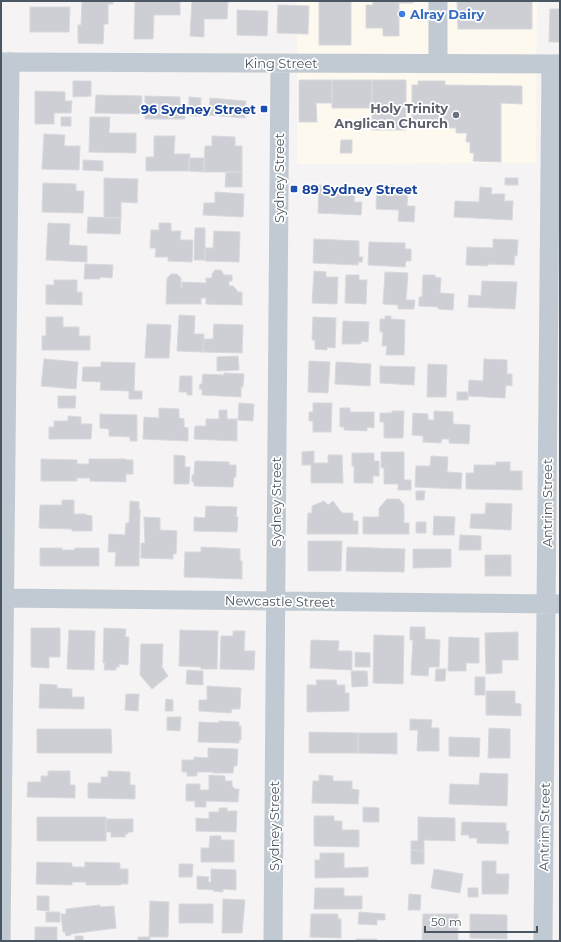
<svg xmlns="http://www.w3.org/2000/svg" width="561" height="942" font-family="Montserrat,sans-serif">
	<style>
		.commercial { fill: #fdf9ef }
		.building { fill: #cdcfd5; stroke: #d7d9de }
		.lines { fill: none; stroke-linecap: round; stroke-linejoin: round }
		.minor { stroke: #c1cad2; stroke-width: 19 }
		.shop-dot { fill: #3f7fe0; stroke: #fff; stroke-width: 1.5 }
		.transit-dot { fill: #1a4fb4; stroke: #fff; stroke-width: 1.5 }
		.worship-dot { fill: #6b7280; stroke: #fff; stroke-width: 1.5 }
		.labels { text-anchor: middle; stroke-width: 3.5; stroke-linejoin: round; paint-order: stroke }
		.shop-label { font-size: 13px; font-weight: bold; fill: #366cbe; stroke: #fff; text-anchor: start }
		.street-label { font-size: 13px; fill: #4a5661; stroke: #fff }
		.worship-label { font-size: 13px; font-weight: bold; fill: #5b616d; stroke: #fff; text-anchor: end }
		.transit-label { font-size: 13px; font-weight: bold; fill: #164399; stroke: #fff; text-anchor: end }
	</style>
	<rect width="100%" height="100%" fill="#f5f3f3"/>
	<path class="commercial" d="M297,1h240l-1,162 -239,1z"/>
	<path class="building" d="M82,1h31v3h-5v20h-4l-1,20 -25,-1v-18h3z
		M135,1h45v14h-26l-1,24h-19z
		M192,1h36l-1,18h-23v18l-14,-1z
		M319,1h32v44h-32z
		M373,1h40v2h-14v33h-16v-8h-17v-23h7z
		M457,1h75v28h-74z
		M278,5l31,1 -1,28 -31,-1z
		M30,7h40l-1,25h-39z
		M550,9h10v33h-11z
		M237,10l31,1 -1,25 -30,-1z
		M299,80h33v23h-16l1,19h-18z
		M332,80h40v28h-40z
		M372,80h34v50h-34z
		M73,81h18v15l-18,1z
		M418,81h27v4l77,1v18l-21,-1v59l-28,-1 1,-8h-4v-11h-4l1,-9h-11v-5l-44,-1v-42h6z
		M35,91l30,1v9h7l-1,12h-17v11h-19z
		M96,95l46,1 -1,18 -46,-1z
		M145,96l35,1v7h5v15h-40z
		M189,97l12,1 -1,18h-11z
		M210,98l36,3 -1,17 -36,-3z
		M61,117h10v9h-10z
		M90,117h20l-1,16h27v20l-47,-1z
		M44,134l21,1 -1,11h16l-1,24 -37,-1z
		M154,136h21l-1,18h16l-1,17h-43v-14h8z
		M212,136l23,1v9h7v26h-38l1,-26h7z
		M341,140h11v13h-12z
		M189,158h15v14l-15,-1z
		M83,160l20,1v10l-20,-1z
		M226,172h16v15h-17z
		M104,178l34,1 -1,24 -16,-1v16h-17z
		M505,178h13v7h-13z
		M43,183l33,1v7h8l-1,22 -41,-1z
		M319,185l14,1v4l22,1 -1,11h8l-1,13 -43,-2z
		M380,185h14v3l14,1 -1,17h8l-1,16 -16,-1 1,-11 -23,-1 1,-22 3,1z
		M480,187l12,1 -1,6h14l-1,7h9l-1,19 -58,-3 1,-16 24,1z
		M215,192l29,2 -1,23 -40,-2 1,-12h11z
		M88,217l33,1 -1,16 -33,-1z
		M48,223l22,1 -1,21 18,1v16l-41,-2z
		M159,223h12v8h10l-1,9h13l-1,22 -24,-1v-4h-13l1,-9h-6l1,-18h8z
		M195,228h10v32h-11z
		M214,231l26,1 -1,30 -34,-1v-13h8z
		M314,239l45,2v16h4l-1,5h-4v3l-45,-2z
		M493,239l25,1 -1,16 -2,-1 -1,10 -26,-1v2l-22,-1 1,-18 26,1z
		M369,242l36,1v6h6v12h-5l-1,6 -37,-2z
		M85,264l28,1 -1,13 -12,-1v2h-16z
		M215,270h6l3,5h8v6h-3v5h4l4,4v2h5v13l-36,-1v-6h-5v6h-35l1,-26 4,-4h6l4,4v10h1v-6l24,1v-5h6v-4z
		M314,271l12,1v5h12l-1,27 -25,-1z
		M385,272l23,1 -2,27h9l-1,9h-16v-4l-15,-1z
		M346,275h13v5h8l-1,24 -21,-1z
		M423,275h12v2l6,1 -1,15 14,1 -1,16 -15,-1v-2l-19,-1v-9h3z
		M54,280h23v12h5v13l-36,-1v-19h8z
		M482,281l35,1 -2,27 -47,-2 1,-12 12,1z
		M179,315l16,1 -1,18h10l-1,18 -26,-1z
		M385,316h6v3l14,1 -1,35h-18l1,-9h-5l1,-14h-3v-13h5z
		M46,317h17v10h16v9h11v14h-48v-14h4z
		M313,317l23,1 -1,30 -8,-1v3l-12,-1v-9h-3z
		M343,321l26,1 -1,20 -7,-1v3h-19z
		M147,324l24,1 -2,33h-24z
		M214,324l29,1 -1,28 -39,-1 1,-13h9z
		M238,356l1,14 -22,1v-14z
		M44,359l34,3 -2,27 -35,-3z
		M484,359l23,1v14h5v12l-6,-1 -1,13 -37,-2 1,-16 14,1z
		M309,361l21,1 -2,31 -20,-1z
		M101,362l34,1 -1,28h8v8h-13v-8l-29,-1 1,-8 -19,-1 1,-14h18z
		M336,362l35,2 -1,22 -35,-2z
		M428,364l19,1 -1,32h-19z
		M380,366l35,1 -1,18 -34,-2z
		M224,373l20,1 -1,13h-2v10l-39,-2v-6h-3l1,-5h2l1,-10 21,1z
		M180,376h12v19h-5v-3h-8z
		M457,392h11v8h-11z
		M58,396h18l-1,12h-17z
		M239,403l15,1 -1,17 -15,-1z
		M313,403h19l-1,29h-18v-11h-4v-9h4z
		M159,408l20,1v9l5,1v8l4,1v13l-45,-2 1,-22 15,1z
		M340,408h10v4h24v16l-7,-1v4l-23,-1v-3h-4z
		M219,410h8v9h10v22l-43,-2 1,-13h11v-7h13z
		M392,411h12l-1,27h-19v-16h-4v-9h12z
		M434,411l19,1v12l17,1 -1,19 -20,-1v-4h-7l-1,4 -18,-1v-6l-11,-1 1,-22 15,1v6h6z
		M100,414l37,1v26h-7v-4l-21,-1v-7l-9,-1z
		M68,416l13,1v7h11l-1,15h-42v-12h5v-6h14z
		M314,451v12h14v-8h14l1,28h-32v-18h-9v-13z
		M381,452h23v28h7v10h-13v-6h-14v-16h-3z
		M352,453h22v8h5v15h-6v7h-19v-17h-2z
		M174,455l11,1v11h5l-1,17h-15z
		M431,456l17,1 -1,15 15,1 -1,16 -46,-2 1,-21h14z
		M41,459l36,1v4h12v-5h37v1h7v14h-7v8l-36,-1v-3h-13v3h-36z
		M195,461l34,1v3h7v12h-2l-1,10 -39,-1v-4h-2v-7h2z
		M496,462h14v9h12v19l-56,-1v-16h8v-8h22z
		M416,491h9l-1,9h-8z
		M387,499h12l5,6v18h5v11h-46v-17h16v-9z
		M62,500h12v14h12v1l6,1v15h-20v-2l-33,-1 1,-23h22z
		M130,501l9,1v7h1l-1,57h-24l1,-14h-8l1,-18 16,1 1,-12h3z
		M324,501l4,4 5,-4 9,12h11v8h5v13h-51l1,-21h4v-7z
		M486,503l26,1 -1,26 -41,-2 1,-14h14z
		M206,506l31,1 -1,10h2l-1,15 -43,-1v-14l11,1z
		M434,516l21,1 -1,18h-21z
		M144,517l16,1v12l17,1 -1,23h-3v5l-32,-1v-15h4z
		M416,522h10v11h-10z
		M460,535l21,1v14h-22z
		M308,541h34l-1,30h-33z
		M201,547l39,2v12h2v18l-58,-2 1,-25h16z
		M347,547l58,2 -1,23 -58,-1z
		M40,548h22v2h13v-2h24v18h-59z
		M413,549h38v18l-38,1z
		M485,555h26v21h-26z
		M410,627h15v12l15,1 -1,27h-10l-1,9 -17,-1 2,-35h-3z
		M31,628h29v29h-11v11l-18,-1z
		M104,628l22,1 -1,8h4l-1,28 -9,-1v3h-3v3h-12l1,-7h-2z
		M69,630l26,1 -1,39 -27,-1z
		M180,630l38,1 -1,38h-16v-2l-22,-1z
		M233,631h12l-1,20h11l-1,19 -34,-1 1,-33h12z
		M518,632v28h-16v13l-16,1 -1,-41z
		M374,635l30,1 -1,48 -30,-1z
		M449,637l30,1v25h-13v8h-18z
		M311,640l28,1 -1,10h14v19l-42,-2z
		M141,644h22l-1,23 6,9 -16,13 -12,-14z
		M355,652l15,1v14h-15z
		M436,669h10l-1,12h-10z
		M187,670l16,1v14l-17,-1z
		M351,671h16l1,15 -16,1z
		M475,677h10v18h-10z
		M316,680h20l1,5h8v8h4v18l-42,1v-27h10z
		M40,684l17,1v3l15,1v8h12v12l-45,-1z
		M207,686l34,2 -1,21h-8l-1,4 -32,-2v-11h8z
		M486,691h29v12l6,1v12l-35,-1z
		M126,694h13l-1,17 -13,-1z
		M166,699l7,1v11h-8z
		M167,717h14l-1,14 -13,-1z
		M410,719l22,1 -1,8h8v23h-22l1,-21h-8z
		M219,721l20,1v4h2v14h-2v3l-41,-1 1,-20 20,1z
		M489,728l21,1v29h-22z
		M37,729h74l1,24h-75z
		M309,732l49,1v20h-49z
		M358,733h39v21l-39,-1z
		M449,737l31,1 -1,19 -30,-1z
		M208,748l30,1 -1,17h-3l-1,7h-20v-1h-16v4h-10v-4h-5v-12h12v-3l14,1z
		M48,771h22v14h5v13l-48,-1 1,-15h13v-6h7z
		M108,771l22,1v13h5v14l-47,-1v-15h13v-6h7z
		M480,773l28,1 -1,32 -58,-2 1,-20 29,1z
		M209,775l16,1v5h7v6h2v2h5l-1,13 -32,-1v6h-11v-6h-9v-17h14v6h9z
		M319,775l14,1v5h19v8l7,1 -1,14 -46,-1 1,-22h6z
		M363,807l16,1v14h-16z
		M219,808h8v3h10l-1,21 -40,-1v-13l13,1v-7h10z
		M314,816h20v5h8v9h17v17l-45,-1z
		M37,817h69v24h-69z
		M418,817l37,1v23l-31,-1v11l-13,-1v-9h7z
		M106,819h27v13h-5v2h-3v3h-14v-5h-5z
		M462,822l44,1v8h3l-1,13 -31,-1v-5h-8v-3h-8z
		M210,836h11v4h13v22h-33v-14h8z
		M411,850l13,1v13h-13z
		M320,853h24v15l24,-1v10l-53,1v-18h5z
		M482,861h14v13h13l-1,20h-26z
		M37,862l35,1v4h13v-5l35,1v6h8v15h-7v1h-35v-3h-14v3l-36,-1z
		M179,864h14l-1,13h-13z
		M211,869l25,1v20l-13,-1v3l-10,-1 1,-1 -17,-1v-13l12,1 -1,5h3z
		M434,869l29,5 -3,19 -29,-5z
		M315,888h29v8h18v13h-48z
		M468,888h10v9h-10z
		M409,894l12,1 -1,15h-12z
		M37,896h12v15l-12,-1z
		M223,899l22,1 -3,33h-20z
		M150,901l19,1 -1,35h-19z
		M179,904h34v19h-34z
		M100,905v2l14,-1 2,22 -45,6v1l-5,1 -1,-4h-2l-2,-18h5v-5z
		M46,912h14v10h-14z
		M359,912l26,2v6h-8v5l-19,-1z
		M311,914h27v5h3v19l-31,-1z
		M423,914h35v26h-36z
		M470,914l37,1v24l-37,-1z
		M35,927h22v14h-22z
		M75,936h8v5h-8z
		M138,937h12v4h-12z
		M356,939h21v2h-21z"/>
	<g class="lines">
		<path class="minor" d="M1,62l559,2
			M438,64v-63
			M1,598l559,6
			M1,941l9,-879
			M273,941l7,-878
			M543,941l8,-877"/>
	</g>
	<circle class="shop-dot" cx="402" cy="14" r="4"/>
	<g class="transit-dot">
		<rect x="260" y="105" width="8" height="8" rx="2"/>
		<rect x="290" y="185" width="8" height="8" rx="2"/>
	</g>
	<circle class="worship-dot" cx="456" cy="115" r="4"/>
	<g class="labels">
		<g class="shop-label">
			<text x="410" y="19">Alray Dairy</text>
		</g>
		<g class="street-label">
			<text x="281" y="68">King Street</text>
			<text transform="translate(279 178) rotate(-90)" y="5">Sydney Street</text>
			<text transform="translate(276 502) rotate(-90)" y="5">Sydney Street</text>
			<text transform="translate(547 503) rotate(-90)" y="5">Antrim Street</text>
			<text transform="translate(280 601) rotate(1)" y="5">Newcastle Street</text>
			<text transform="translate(274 826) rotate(-90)" y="5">Sydney Street</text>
			<text transform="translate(544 827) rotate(-89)" y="5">Antrim Street</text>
		</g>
		<g class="worship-label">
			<text x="448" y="113">Holy Trinity<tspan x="448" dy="15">Anglican Church</tspan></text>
		</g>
		<g class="transit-label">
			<text x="256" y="114">96 Sydney Street</text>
			<text x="302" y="194" text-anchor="start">89 Sydney Street</text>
		</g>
	</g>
	<rect width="561" height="942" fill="none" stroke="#4a5661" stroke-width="4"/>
	<path d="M425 926v6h112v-6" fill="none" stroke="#4a5661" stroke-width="2"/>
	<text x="431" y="926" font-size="12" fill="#4a5661" stroke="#ffffff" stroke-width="3" paint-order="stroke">50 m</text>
</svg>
